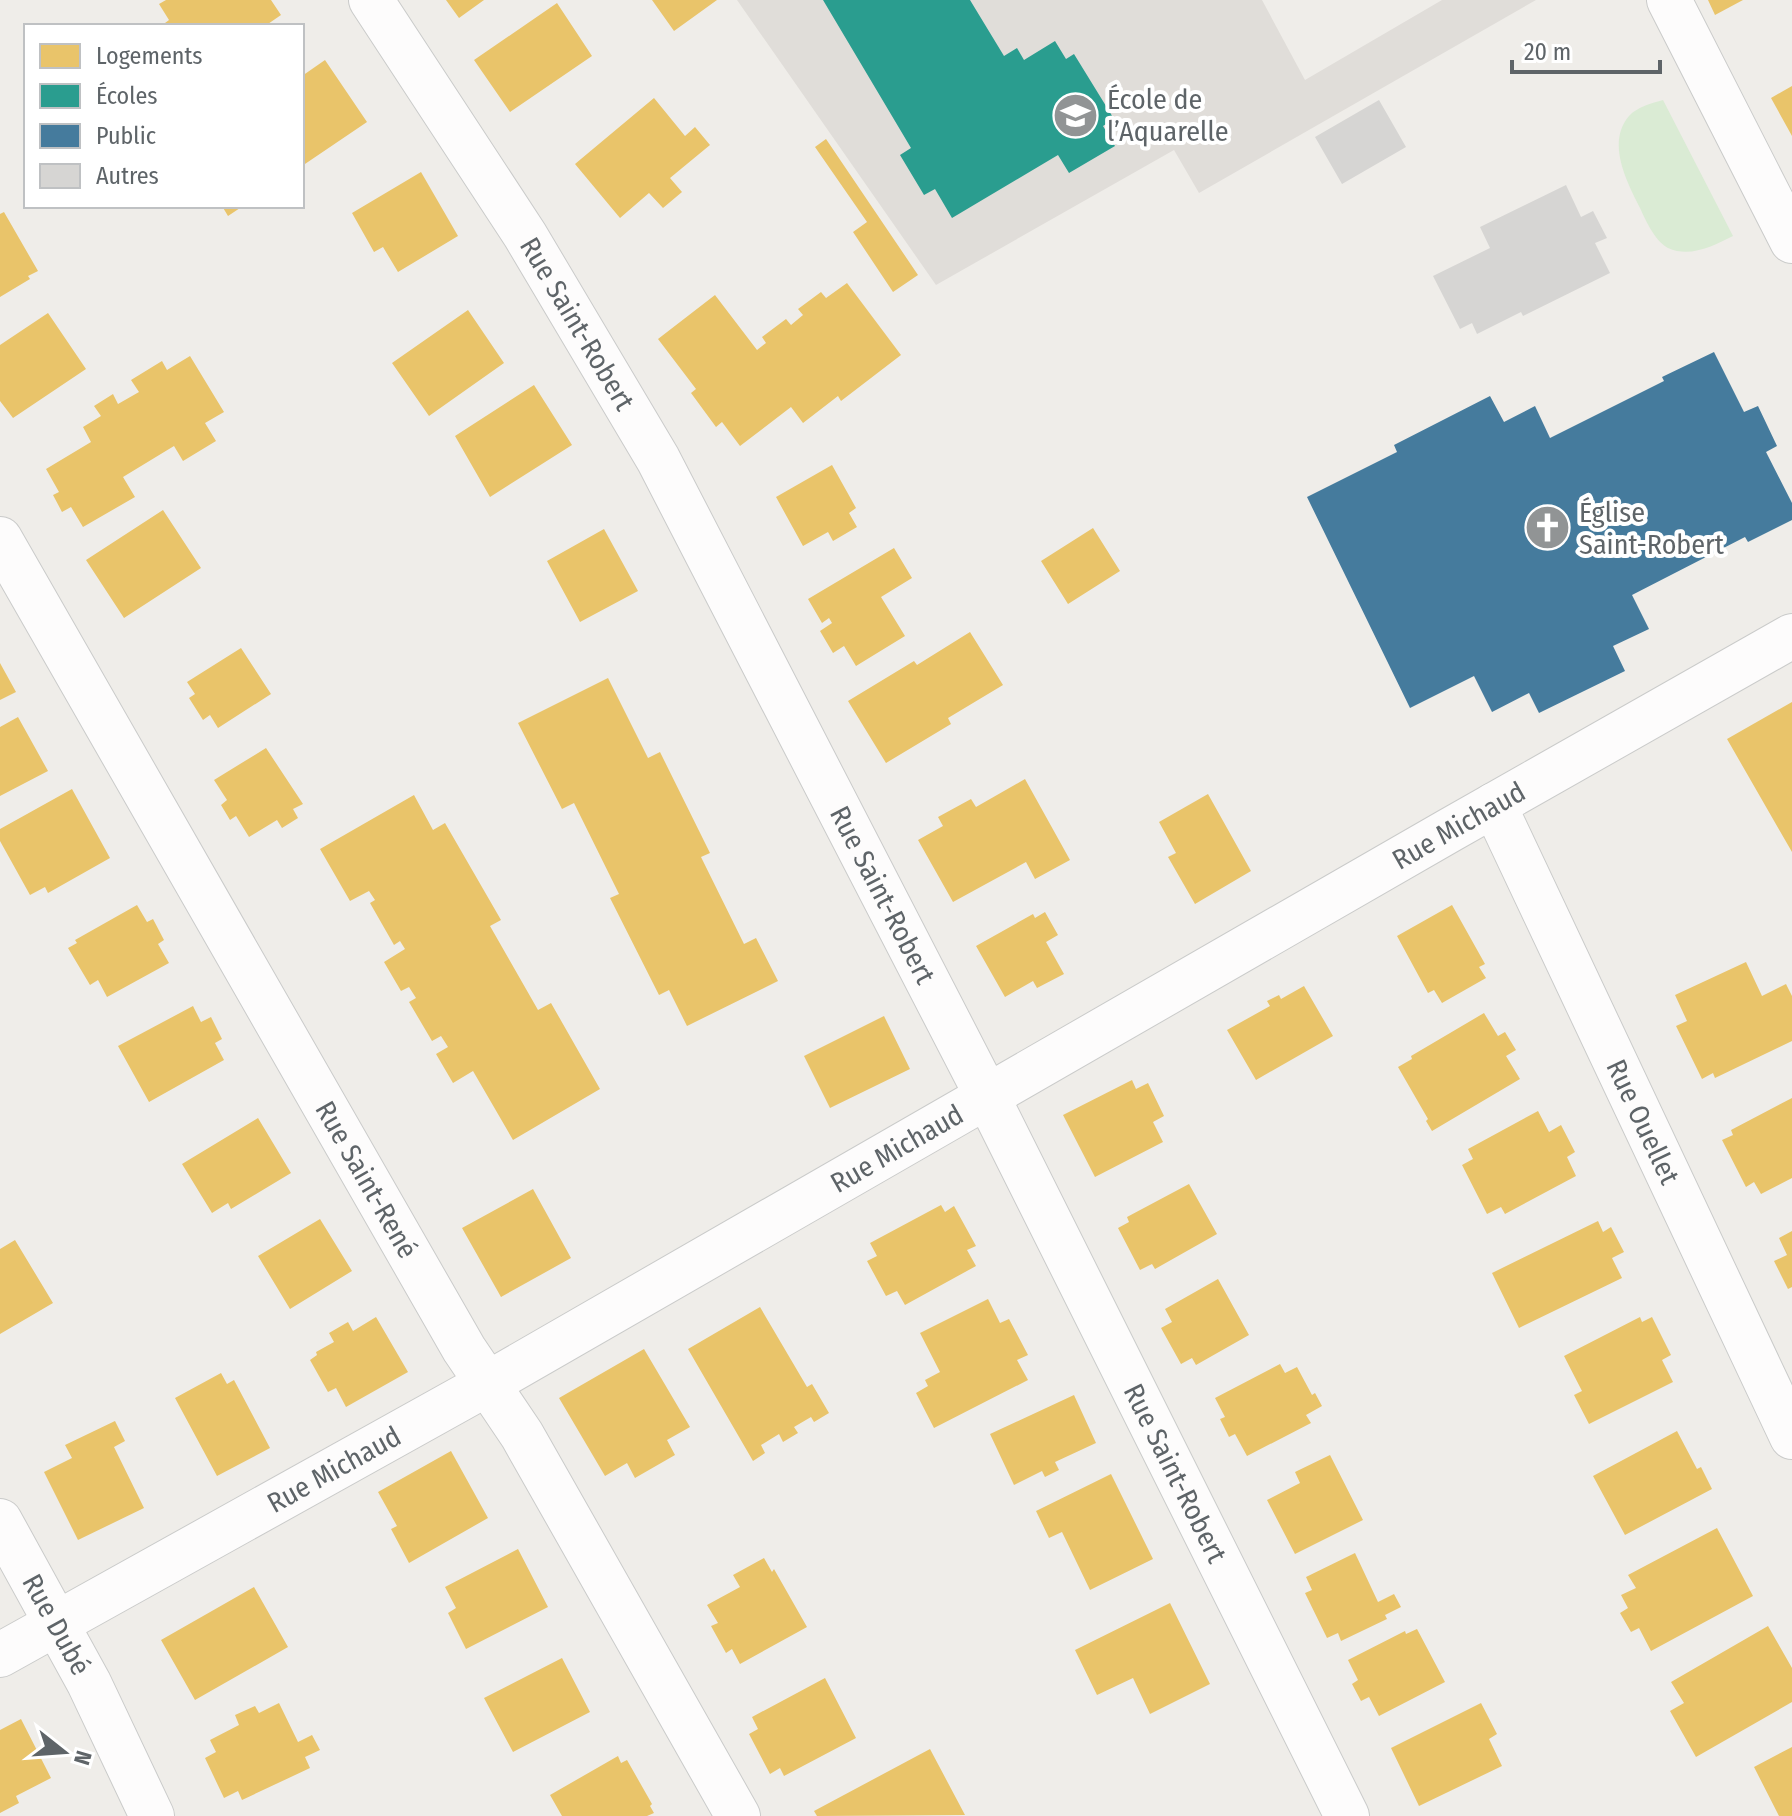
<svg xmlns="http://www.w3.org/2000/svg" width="1792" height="1816" font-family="'Fira Sans Condensed',sans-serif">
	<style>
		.education { fill: #e0ddd9 }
		.green { fill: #daebd4 }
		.homes { fill: #e9c46a }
		.schools { fill: #2a9d8f }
		.public { fill: #457b9d }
		.building { fill: #d6d5d3 }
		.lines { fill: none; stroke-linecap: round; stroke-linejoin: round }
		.minor-casing { stroke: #cacbca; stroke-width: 46 }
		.minor { stroke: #fdfcfc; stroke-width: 44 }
		.labels { text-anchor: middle; stroke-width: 8; stroke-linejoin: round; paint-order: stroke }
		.poi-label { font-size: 28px; fill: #5e6468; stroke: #fff; text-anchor: start }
		.street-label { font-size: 28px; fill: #5e6468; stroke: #fff }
	</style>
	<rect width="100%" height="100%" fill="#efede9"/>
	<path class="education" d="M737,0h525l43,80 137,-80h94l-337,193 -25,-43 -238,135z"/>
	<path class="green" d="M1663,100l70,136c-20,10 -43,22 -65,12 -13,-7 -22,-27 -28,-40 -13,-26 -34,-65 -11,-92 8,-9 23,-13 34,-16z"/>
	<path class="homes" d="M166,0h105l10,15 -16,11h-104l8,-6 -10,-16z
		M446,0h38l-25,18z
		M652,0h65l-43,31z
		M1708,0h35l-28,15z
		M557,3l35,53 -82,56 -36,-52z
		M325,60l42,62 -65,44v-90z
		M1792,86v50l-21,-38z
		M654,98l31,38 10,-9 15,18 -40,33 12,14 -19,16 -14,-15 -29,25 -45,-54z
		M826,139l92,136 -25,17 -40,-60 14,-10 -52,-75z
		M421,172l37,64 -60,36 -15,-25 -9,5 -22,-39z
		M222,206h21l-15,10z
		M4,212l34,59 -10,5 2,3 -30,18v-83z
		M847,283l54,72 -60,46 -3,-5 -35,27 -12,-16 -51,39 -18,-24 -6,5 -25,-34 5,-4 -38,-50 57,-44 42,55 9,-7 -4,-6 24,-18 5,6 12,-10 -5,-6 23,-17 5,6z
		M468,310l36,53 -75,53 -37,-53z
		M48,313l38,56 -73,49 -13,-17v-56z
		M190,356l34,56 -19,11 11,18 -33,20 -9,-15 -51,31 12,20 -52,30 -12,-20 -9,5 -9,-17 6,-3 -13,-23 45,-27 -8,-15 18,-11 -7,-10 19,-12 5,10 21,-12 -8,-12 31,-19 5,9z
		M534,385l38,60 -82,52 -35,-61z
		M832,465l24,43 -7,5 8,14 -24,14 -5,-9 -25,14 -27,-49z
		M163,510l38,58 -77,50 -38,-58z
		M1093,528l27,43 -52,33 -27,-43z
		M604,529l34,62 -58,31 -33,-61z
		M894,548l18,30 -31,19 24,39 -49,30 -12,-20 -11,7 -13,-22 12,-8 -3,-5 -7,5 -14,-24z
		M970,632l33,53 -55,33 3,6 -65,39 -38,-62 66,-40 3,4z
		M241,648l30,46 -53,34 -8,-13 -7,5 -14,-22 6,-4 -8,-12z
		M0,663l16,29 -16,8z
		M608,678l40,80 12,-6 50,101 -9,4 43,87 12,-6 22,43 -91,45 -18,-36 -10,5 -49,-97 9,-4 -45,-91 -12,6 -44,-86z
		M1792,702v150l-65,-113z
		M18,717l30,54 -48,25v-69z
		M266,748l37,56 -10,5 5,9 -16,10 -5,-8 -28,17 -13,-21 -6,4 -9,-15 6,-5 -13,-20z
		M1025,779l45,81 -35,19 -9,-17 -73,40 -35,-62 25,-14 -5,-9 33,-18 5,8z
		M72,789l38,69 -62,35 -3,-6 -15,8 -30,-54v-12z
		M1208,794l43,77 -56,33 -27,-47 8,-4 -17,-31z
		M414,795l19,35 12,-7 56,97 -11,6 48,84 13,-7 49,86 -87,51 -40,-69 -20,12 -17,-29 12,-7 -7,-11 -9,5 -23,-39 7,-4 -7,-11 -8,4 -17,-29 21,-13 -5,-8 -6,4 -24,-42 5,-3 -6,-9 -19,10 -30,-52z
		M137,905l10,17 6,-3 11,21 -6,4 11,19 -62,34 -9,-17 -8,5 -22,-37 9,-5 -2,-3z
		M1452,905l33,59 -6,3 7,11 -44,25 -8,-13 -6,3 -31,-57z
		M1045,912l13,23 -12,7 18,32 -27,14 -4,-7 -28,16 -29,-51 57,-32 2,4z
		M1746,962l16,34 24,-12 6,12v45l-77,37 -2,-5 -11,6 -26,-53 11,-5 -12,-26z
		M1304,986l29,50 -77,44 -29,-50 43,-24 -3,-5 12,-6 2,4z
		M193,1006l8,16 10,-5 11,22 -7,4 9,17 -75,42 -31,-56z
		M1484,1013l14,23 7,-4 11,18 -10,6 14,23 -88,52 -6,-10 2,-2 -30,-52 14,-8 -1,-3z
		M884,1016l26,53 -80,39 -26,-52z
		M1132,1080l4,9 12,-6 16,33 -11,6 10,20 -68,35 -32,-62z
		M1792,1098v80l-31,16 -7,-12 -8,5 -24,-47 11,-5 -2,-5z
		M1538,1111l11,21 12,-7 14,27 -8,5 9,19 -71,38 -4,-7 -14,7 -25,-49 11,-6 -5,-10z
		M258,1118l33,55 -60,36 -3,-6 -16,10 -30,-49z
		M1189,1184l28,50 -62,35 -3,-5 -12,6 -22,-42 11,-6 -2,-5z
		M533,1189l38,69 -70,39 -39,-69z
		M941,1205l4,7 9,-6 22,40 -9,4 9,16 -71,39 -8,-14 -11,5 -19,-35 10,-5 -7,-13z
		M320,1219l32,52 -62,38 -32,-53z
		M1598,1221l5,11 8,-5 13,25 -12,6 10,20 -103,50 -27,-55z
		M1792,1231v56l-4,2 -14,-28 13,-6 -8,-17z
		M15,1240l38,63 -53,31v-85z
		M1218,1279l31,56 -53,30 -4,-7 -11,6 -20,-36 11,-6 -7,-13z
		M988,1299l12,24 9,-4 19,36 -11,5 11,20 -94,48 -18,-35 12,-7 -3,-6 15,-8 -20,-39z
		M760,1307l47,80 5,-3 17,29 -15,9 -3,-5 -17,10 4,6 -15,9 -4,-8 -18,11 4,8 -12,8 -65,-112z
		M376,1317l32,55 -62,35 -10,-19 -8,4 -18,-32 7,-5 -1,-3 18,-10 -5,-9 19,-11 5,9z
		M1640,1317l2,5 10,-5 19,38 -9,5 11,22 -84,42 -15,-29 8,-4 -18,-35z
		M644,1349l46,78 -23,13 8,15 -40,23 -8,-15 -22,13 -46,-78z
		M1280,1364l5,9 12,-6 15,28 3,-2 7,13 -16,9 5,8 -64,33 -12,-22 -6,3 -9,-18 5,-2 -10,-19z
		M221,1373l6,11 7,-4 36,68 -53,28 -42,-78z
		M1074,1395l22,48 -41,19 4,8 -14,7 -3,-6 -28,14 -24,-51z
		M115,1421l10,20 -11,6 30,61 -66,32 -34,-68 28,-14 -7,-13z
		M1677,1431l20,38 4,-2 11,22 -87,46 -32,-59z
		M451,1451l37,67 -79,45 -18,-34 6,-3 -19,-34z
		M1330,1455l33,65 -68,34 -28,-54 33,-17 -5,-11z
		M1111,1474l42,85 -63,31 -28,-58 -13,6 -13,-27z
		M1717,1528l36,68 -102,55 -12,-23 -8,4 -11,-19 8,-5 -7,-13 15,-7 -8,-13z
		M518,1549l30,58 -82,42 -18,-36 8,-5 -11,-21z
		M1355,1553l23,49 16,-8 7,13 -16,8 2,4 -46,22 -3,-8 -11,5 -22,-45 7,-3 -6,-13z
		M764,1558l8,14 2,-3 33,58 -67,37 -8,-15 -6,4 -15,-27 7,-3 -11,-18 33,-18 -7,-12z
		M254,1587l34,60 -93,53 -34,-60z
		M1170,1603l40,81 -60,30 -17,-36 -36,17 -22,-45z
		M1768,1626l24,42v34l-96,55 -26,-46 14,-8 -13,-21z
		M1417,1629l28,53 -66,34 -10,-19 -8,4 -9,-17 6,-4 -10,-20 57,-29 1,3z
		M562,1658l28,54 -77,40 -29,-54z
		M825,1678l31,60 -72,38 -4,-8 -10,6 -21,-40 9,-5 -6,-12z
		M279,1703l19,39 14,-7 8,15 -15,7 5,11 -68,32 -4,-9 -14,7 -19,-40 11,-6 -6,-12 29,-15 -4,-10 20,-9 4,7z
		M1481,1703l16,31 -8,5 13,27 -83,40 -28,-58z
		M21,1719l30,59 -35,18 3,7 -19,10v-83z
		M1792,1747v69h-13l-25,-49z
		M930,1749l35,66 -148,1 -3,-5z
		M618,1756l3,7 6,-3 25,44 -2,2 4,7 -7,3h-85l-12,-21z"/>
	<path class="schools" d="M823,0h147l34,56 13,-8 7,12 31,-19 11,18 8,-5 40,65 -11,7 12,20 -46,27 -11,-18 -106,63 -17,-29 -11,6 -24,-40 11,-7z"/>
	<path class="public" d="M1714,352l30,60 14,-6 19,40 -11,6 26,51v17l-44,22 -3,-5 -113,58 17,34 -36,17 12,25 -86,42 -10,-20 -37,19 -18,-36 -64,32 -103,-211 90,-45 -3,-7 96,-49 14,26 31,-16 15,32 114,-57 -2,-4z"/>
	<path class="building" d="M1379,100l27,47 -64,37 -27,-47z
		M1566,185l15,32 12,-6 14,27 -12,5 15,30 -87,43 -2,-4 -44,22 -5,-11 -12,6 -27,-53 57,-28 -10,-21z"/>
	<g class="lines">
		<defs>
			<g id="minor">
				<path id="s1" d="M371,0l154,235 133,224 330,639 359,718"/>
				<path d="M1669,0l123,241"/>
				<path id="s2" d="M0,539l464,810 58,86 216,381"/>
				<path id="s3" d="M1494,805l298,632"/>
				<path id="s4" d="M0,1521l89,162 63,133"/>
				<path id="s5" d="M0,1655l487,-271 963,-554 342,-194"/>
			</g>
		</defs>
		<use href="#minor" class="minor-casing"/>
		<use href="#minor" class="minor"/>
	</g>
	<defs>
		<symbol id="school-disc" viewBox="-11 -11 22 22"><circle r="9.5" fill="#919495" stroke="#fff"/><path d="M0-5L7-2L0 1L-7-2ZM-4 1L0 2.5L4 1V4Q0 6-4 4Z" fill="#fff"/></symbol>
		<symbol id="church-disc" viewBox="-11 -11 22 22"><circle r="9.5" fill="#919495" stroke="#fff"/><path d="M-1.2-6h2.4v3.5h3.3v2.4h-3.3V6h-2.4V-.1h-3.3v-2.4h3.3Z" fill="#fff"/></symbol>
	</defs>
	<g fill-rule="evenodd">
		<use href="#school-disc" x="1050" y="90" width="51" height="51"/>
		<use href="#church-disc" x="1522" y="502" width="51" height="51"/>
	</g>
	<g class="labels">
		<g class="poi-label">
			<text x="1107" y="109">École de<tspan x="1107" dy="32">l’Aquarelle</tspan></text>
			<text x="1579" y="522">Église<tspan x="1579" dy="32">Saint-Robert</tspan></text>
		</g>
		<g class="street-label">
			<text dy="10" stroke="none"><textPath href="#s1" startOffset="384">Rue Saint-Robert</textPath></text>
			<text dy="10" stroke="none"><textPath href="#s5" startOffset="1678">Rue Michaud</textPath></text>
			<text dy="10" stroke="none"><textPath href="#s1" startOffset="1032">Rue Saint-Robert</textPath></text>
			<text dy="10" stroke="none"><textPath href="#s3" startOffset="350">Rue Ouellet</textPath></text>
			<text dy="10" stroke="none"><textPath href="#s5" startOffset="1030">Rue Michaud</textPath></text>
			<text dy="10" stroke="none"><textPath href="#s2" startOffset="738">Rue Saint-René</textPath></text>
			<text dy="10" stroke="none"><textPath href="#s5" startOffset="382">Rue Michaud</textPath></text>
			<text dy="10" stroke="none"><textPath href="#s1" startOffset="1680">Rue Saint-Robert</textPath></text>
			<text dy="10" stroke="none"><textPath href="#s4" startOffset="118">Rue Dubé</textPath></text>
		</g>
	</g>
	<rect x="24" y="24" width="280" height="184" fill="#ffffff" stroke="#bfc1c3" stroke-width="2"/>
	<rect x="40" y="44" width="40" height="24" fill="#e9c46a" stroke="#bfc1c3" stroke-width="2"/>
	<text x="96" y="64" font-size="24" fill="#5e6468">Logements</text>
	<rect x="40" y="84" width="40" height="24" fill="#2a9d8f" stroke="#bfc1c3" stroke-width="2"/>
	<text x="96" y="104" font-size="24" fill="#5e6468">Écoles</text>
	<rect x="40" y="124" width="40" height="24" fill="#457b9d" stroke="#bfc1c3" stroke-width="2"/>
	<text x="96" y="144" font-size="24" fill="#5e6468">Public</text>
	<rect x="40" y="164" width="40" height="24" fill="#d6d5d3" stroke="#bfc1c3" stroke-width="2"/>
	<text x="96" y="184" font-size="24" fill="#5e6468">Autres</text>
	<g transform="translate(64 1752) rotate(107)" stroke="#ffffff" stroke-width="6" paint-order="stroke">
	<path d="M0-6L14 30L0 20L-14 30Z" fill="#5e6468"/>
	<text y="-12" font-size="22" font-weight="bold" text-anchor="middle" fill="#5e6468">N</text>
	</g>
	<path d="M1512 60v12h148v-12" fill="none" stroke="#5e6468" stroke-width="4"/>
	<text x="1524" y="60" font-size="24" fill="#5e6468" stroke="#ffffff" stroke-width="6" paint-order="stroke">20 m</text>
</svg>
